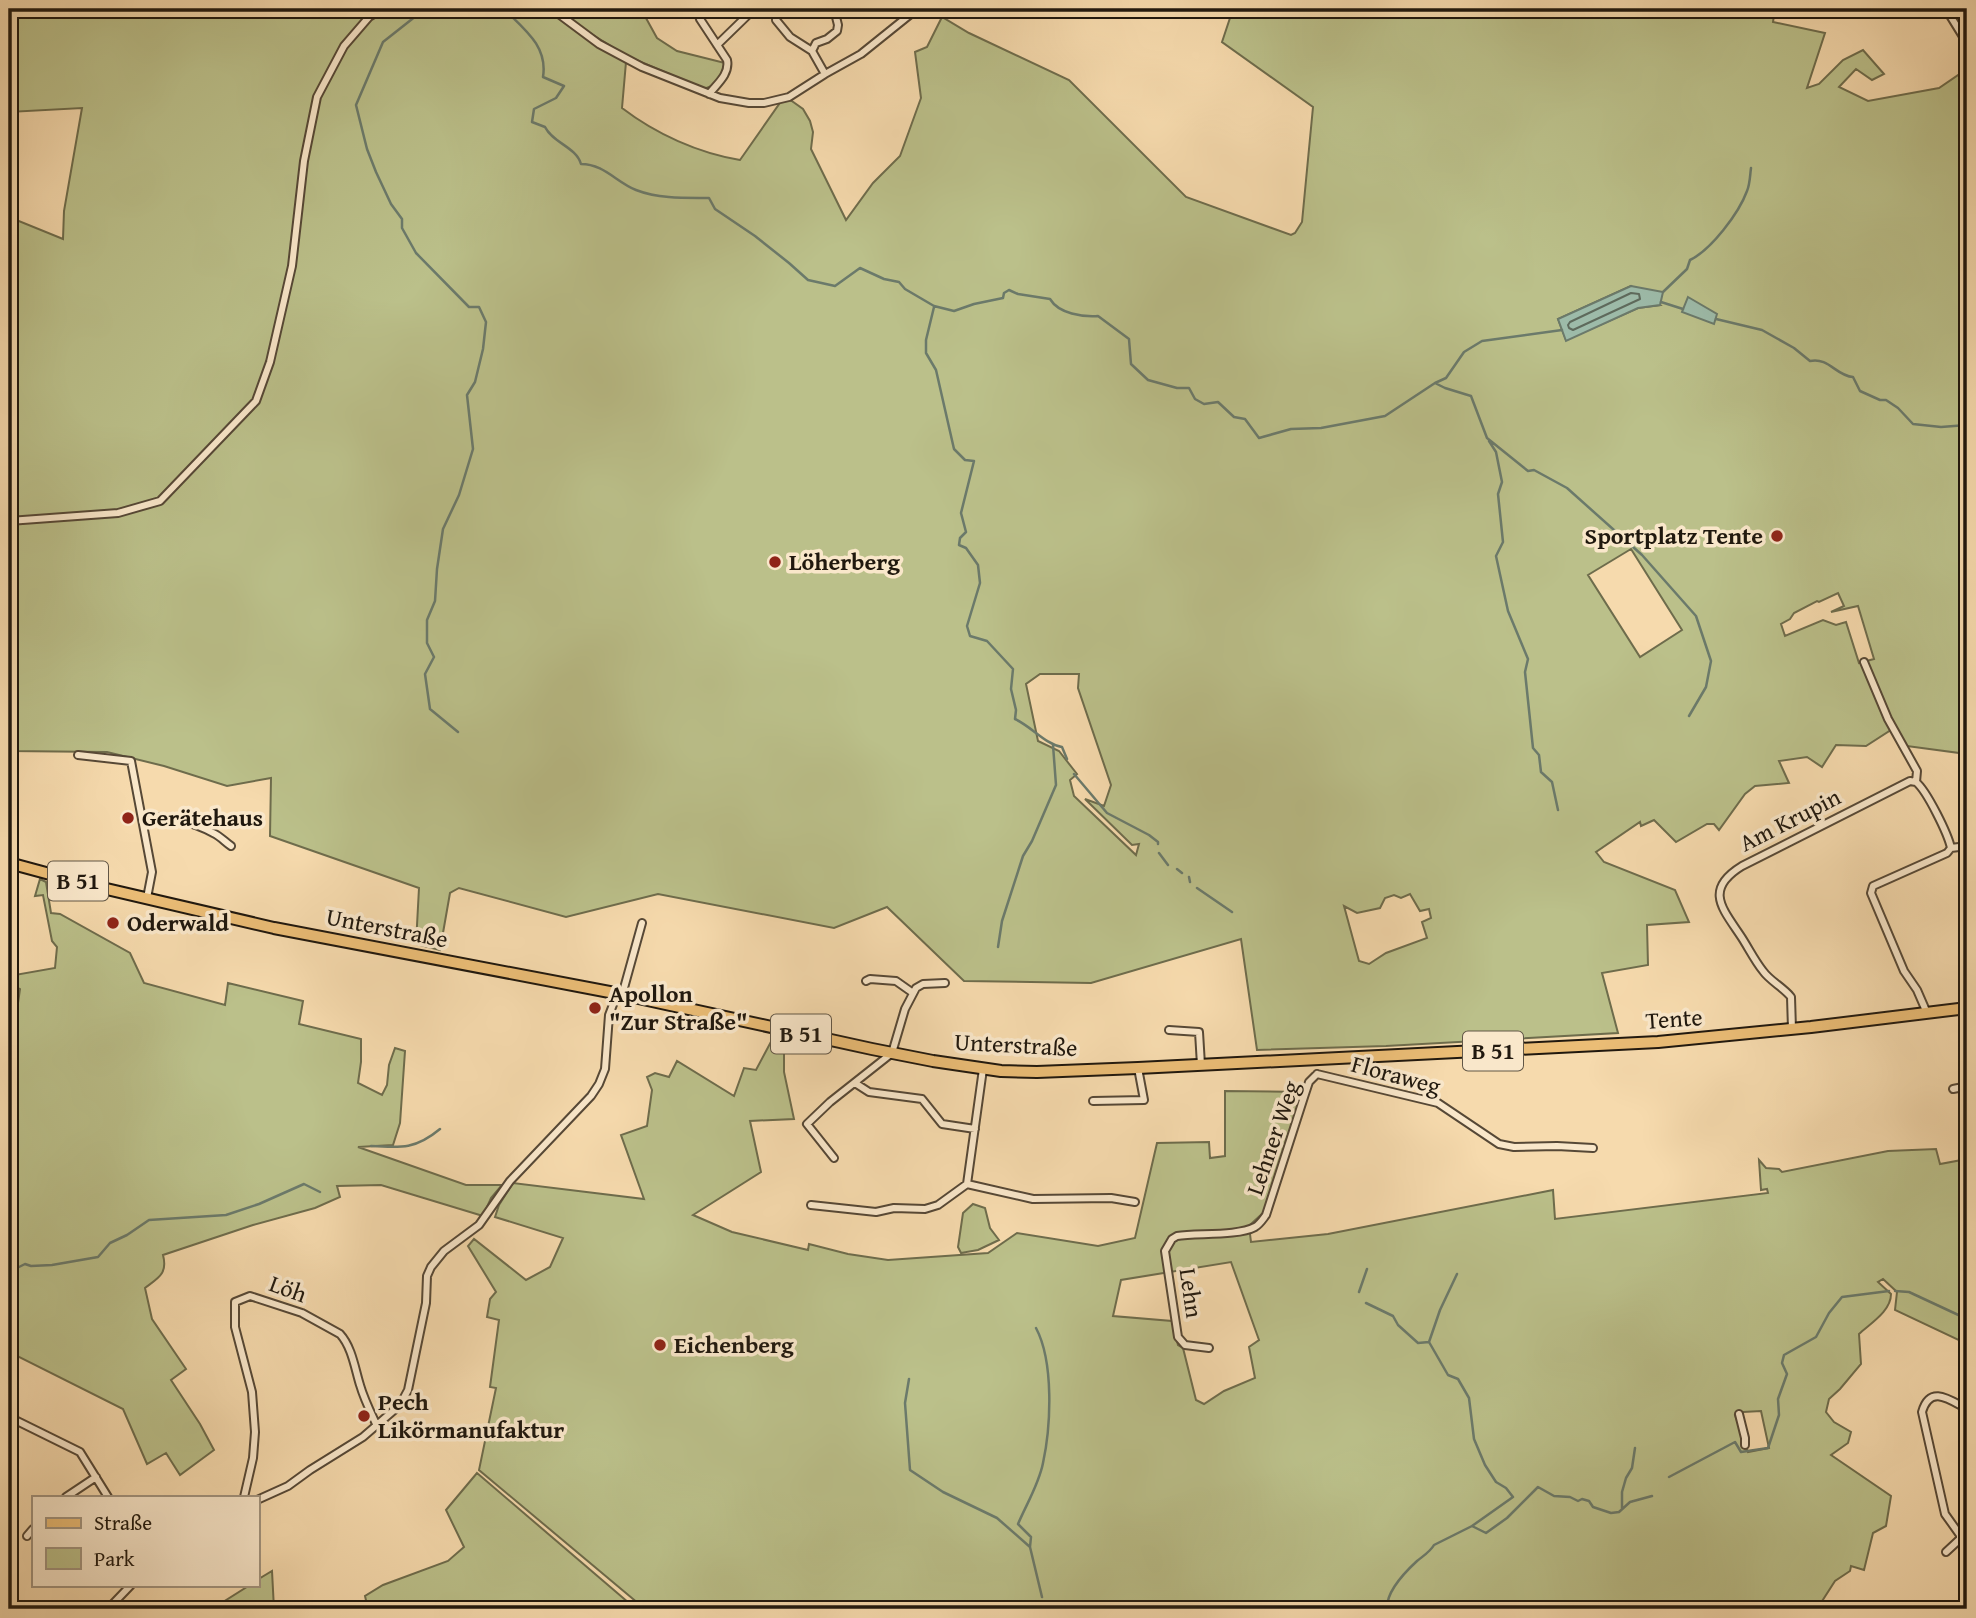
<svg xmlns="http://www.w3.org/2000/svg" width="1976" height="1618" font-family="'Gentium Book Plus',serif">
	<style>
		.green { fill: #bbc08a; stroke: #6e6c4c; stroke-width: 2; fill-rule: evenodd }
		.water { fill: #9dbba9; stroke: #6b7a6b; stroke-width: 2 }
		.lines { fill: none; stroke-linecap: round; stroke-linejoin: round }
		.shore { stroke: #5e6a5c; stroke-width: 2 }
		.stream { stroke: #6b7a6b; stroke-width: 2.5 }
		.street-casing { stroke: #564836; stroke-width: 10 }
		.primary-casing { stroke: #20180e; stroke-width: 14 }
		.street { stroke: #f9e7ca; stroke-width: 6 }
		.primary { stroke: #ebbd76; stroke-width: 10 }
		.poi-dot { fill: #8f2418; stroke: #f9e7ca; stroke-width: 2.5 }
		.labels { text-anchor: middle; stroke-width: 7; stroke-linejoin: round; paint-order: stroke }
		.shield { fill: #f9e7ca; stroke: #615646; stroke-width: 2 }
		.shield-label { font-size: 23px; font-weight: bold; fill: #20180e }
		.poi-label { font-size: 24px; font-weight: bold; fill: #20180e; stroke: #f9e7ca; text-anchor: start }
		.street-label { font-size: 24px; fill: #20180e; stroke: #f9e7ca }
	</style>
	<rect width="100%" height="100%" fill="#f6daad"/>
	<filter id="stains"><feTurbulence type="fractalNoise" baseFrequency=".00286" numOctaves="4"/><feColorMatrix values="0 0 0 0 .2 0 0 0 0 .09 0 0 0 0 .02 0 0 0 .5 -.17"/></filter>
	<radialGradient id="worn" r=".72"><stop offset=".6" stop-color="#630" stop-opacity="0"/><stop offset="1" stop-color="#630" stop-opacity=".3"/></radialGradient>
	<path class="green" d="M9,9h539l49,37 29,16 -4,46c34,26 76,45 118,52l42,-60 7,-1 14,10 7,12 3,11 -2,17 35,71 27,-37 27,-27 21,-58 -6,-46 12,-5 15,-30 27,16 100,47 117,117 105,38 4,-2 7,-11 11,-115 -91,-65 11,-33h542l-2,13 52,11 -18,55 12,-4 24,-24 20,-10 21,24 -12,6 -16,-11 -17,18 29,14 71,-13 28,-19v685l-60,-8 -7,2 -9,-18 -25,16 -30,-1 -14,22 -15,-10 -28,4 10,22 -34,3 -10,8 -26,36 -5,-6h-7l-31,18 -22,-22 -13,6 -1,-4 -44,30 8,10 71,28 14,32 -42,3 1,40 -46,8 16,60 -232,13 -129,4 -16,-111 -150,44 -127,-2 -77,-74 -53,21 -176,-34 -92,23 -107,-29 -9,5 -10,57 -24,-6 3,-56 -149,-52 1,-58 -44,8 -63,-20 -57,-14 -98,-1v-534l54,22 1,-28 18,-103 -73,4zM1631,286l29,19 -22,3 -72,32 -8,-21zM1631,549l51,81 -42,27 -52,-82zM1838,593l6,13 -13,6 27,-6 16,53 -15,4 -13,-41 -10,3 -13,-5 -38,16 -4,-12 9,-5 4,-6 23,-12 2,1zM1040,674h39l-1,14 33,97 -7,21 -19,-7 47,46 7,-1 -3,11 -62,-59 -4,-16 7,-6 -18,-23 -21,-10 -12,-57zM1410,894l10,17 9,-2 2,9 -9,4 5,16 -41,15 -17,11 -10,-3 -15,-55 13,7 23,-5 5,-10 9,-3 7,3z
		M557,9h84l16,29 20,13 48,12v8l-11,14 -10,4 -77,-33 -50,-31z
		M40,879l6,3 5,31 9,1 70,39 14,30 81,22 3,-22 75,18 -4,23 62,15v23l-3,21 24,12 5,-10 2,-20 6,-17 10,3 -5,72 -7,22 -35,2 108,38h36l-11,13 -8,18 -102,-31 -44,1 3,11 -25,11 -62,17 -90,30c5,19 -5,23 -18,33l7,31 34,50 -15,11 29,44 14,26 -34,25 -14,-22 -19,11 -24,-55 -114,-57v-339h5l3,-3 3,-21 -11,-5v-8l46,-8 2,-21 -5,-6 -9,-46 -8,1z
		M773,1038l11,3v31l10,47 -44,2 11,51 -68,43 39,17 76,18 1,-6 39,10 40,6 100,-7 29,-20 81,13 37,-8 22,-95 52,-1 1,16 15,-2v-65l77,1 -38,120 -15,14 2,16 77,-8 225,-44 2,29 213,-26 -1,-4 -6,1 -2,-30 7,8 13,1 3,3 106,-21 48,-2 4,15 27,-5v185l-72,-34 2,-18 -14,-13 -5,3 13,12c0,17 -20,29 -32,40l2,30 -21,25 -11,10 -3,13 8,10 17,10 -3,11 -17,12 60,41 -5,30 -13,7 -9,37 -13,-4 -1,5 -15,10 -18,28h-1172l-166,-139 17,-82 -6,-1 9,-67 -12,-3 3,-18 6,-7 -28,-46 6,-7 52,41 24,-13 13,-29 -68,-21 4,-12 14,-22 131,16 -23,-64 26,-9 5,-36 -5,-13 8,-4 14,4 8,-16 57,35 10,-28 12,2zM1231,1262l28,78 -10,7 6,31 -31,13 -20,13 -8,-4 -13,-52 -5,-3 -6,-24 -59,-5 8,-36zM1761,1411l8,37 -21,4 -13,-37 8,-3z
		M973,1204l12,4 5,20 9,12 -21,10 -17,3 -3,-6 5,-34z
		M477,1473l159,136h-268l-3,-13 18,-11 65,-24 16,-14 -18,-37z
		M272,1571l2,38h-62l38,-24h7v-5z"/>
	<path class="water" d="M1631,286l32,6 -3,13 -22,3 -72,33 -8,-22z
		M1688,297l29,17 -3,10 -32,-12z"/>
	<g class="lines">
		<path class="shore" d="M1631,293l8,1 1,5 -67,31 -4,-2 -1,-3 2,-3z"/>
		<path class="stream" d="M430,9l-9,3 -38,30 -27,63 11,44 9,23 15,32 11,15v9l14,25 53,54h10l7,15 -3,27 -8,33 -8,13 6,54 -14,46 -16,34 -6,40 -2,32 -8,19v23l7,14 -9,17 5,35 28,23
			M504,9c20,20 44,37 39,68l21,9 -8,12 -22,11 -2,13 13,5c8,16 31,20 36,37 23,0 35,18 55,26 23,9 49,8 73,8l6,11 40,27 34,27 19,17 27,6 25,-18 24,11 15,3 6,7 29,17 20,5 20,-7 29,-6 1,-5 5,-3 9,4 32,5c9,15 33,18 48,17l31,23 2,25 17,16 29,8h12l6,11 9,5 14,-2 16,15 11,2 14,19 32,-9 30,-1 64,-12 50,-33 11,-5 18,-26 18,-11 80,-11
			M1663,292l24,-23 3,-9c21,-10 49,-47 57,-69 3,-7 3,-16 4,-23
			M1661,302l22,7
			M934,307l-8,33v13l10,17 18,79 11,11 9,1 -13,52 5,19 -6,6 -1,7 7,3 12,17 2,18 -13,43 3,10 17,5 26,28 -2,20 5,21 -1,9c17,8 30,25 47,28l5,12
			M1716,319l46,11 32,18 16,13c19,-4 26,15 43,16l7,14 20,9h6l12,8 15,16 28,3 26,-2
			M1435,383l10,5 26,8 16,42 41,33 6,-1 33,18 75,67 54,61 15,45 -5,26 -17,29
			M1489,441l7,11 6,30 -4,12 5,48 -7,14 12,55 20,48 -3,13 8,76 6,7 2,17 11,10 6,28
			M1074,774l33,39 42,22 9,7v2
			M1159,853l9,12
			M1177,869l5,4
			M1189,877l1,5
			M1197,888l35,24
			M998,947l4,-26 21,-65 9,-15 24,-56 -3,-40
			M371,1146c31,2 45,3 69,-17
			M9,1269l8,-1 8,-4 6,2 21,-1 46,-8 12,-14 17,-8 22,-15 77,-5 33,-11 45,-20 16,8
			M1895,1291l14,1 58,27
			M1359,1292l8,-23
			M1366,1303l27,13 5,9 20,18 11,-1 19,33 10,4 11,19 5,41 11,26 11,17 10,6 7,9 -41,29
			M1036,1328c18,34 15,98 7,135 -4,21 -17,42 -25,61l13,13 -1,10 12,50
			M1429,1342l11,-32 17,-36
			M909,1379l-4,24 5,67 33,22 54,26 33,29
			M1669,1477l66,-35 6,10 27,-4 11,-33 -1,-16 9,-25 -5,-11 2,-8 32,-18 13,-24 13,-16 47,-6
			M1622,1509v-17l4,-14 6,-10 3,-20
			M1387,1609c-1,-17 17,-36 30,-48 6,-5 13,-9 17,-16l38,-19 14,7 21,-15 31,-31 16,9 16,1 8,4 4,-2 7,2 4,6 18,6 8,-1 11,-10 22,-6"/>
		<defs>
			<path id="street" d="M552,9l47,35 43,23 78,31 29,5h15l25,-6 36,-23 36,-20 56,-45
				M697,9l3,10 27,41c3,14 -10,24 -18,34
				M1946,9l21,34
				M776,20l14,17 22,14 13,23
				M717,45l36,-35 8,-1
				M812,51l4,-8 11,-4 10,-8 1,-6 -4,-16
				M9,521l109,-8 42,-12 96,-100 14,-39 22,-96 12,-105 13,-64 27,-51 25,-29 13,-8
				M1864,662l24,57 29,52 -1,11
				M78,755l53,6 21,111 -5,26
				M1916,782c11,9 32,52 35,66l-4,5 -74,33 -2,7 33,78 13,19 10,23
				M143,821c16,-10 54,3 70,12 7,3 12,9 18,13
				M1951,848l16,-2
				M866,981l4,-2 26,2 17,12
				M1792,1029l-1,-32c-8,-10 -21,-16 -28,-26 -8,-10 -14,-22 -21,-33 -19,-29 -39,-48 0,-72l168,-85 6,1
				M1169,1030l30,2 2,33
				M1317,1074l121,29 61,41 15,3 43,-1 36,2
				M855,1083l14,9 53,7 20,25 33,5
				M1953,1089l10,-2 4,-3
				M1093,1101l51,-1 -6,-32
				M834,1158l-27,-34 23,-22 62,-49 13,-44 11,-21 7,-4 22,-1
				M967,1184l66,15 78,-1 24,4
				M967,1184l16,-115
				M811,1205l65,7 18,-4 31,1 13,-4 29,-21
				M1209,1348l-24,-3 -7,-8 -13,-86 7,-12 5,-3c21,-3 61,0 78,-9 5,-3 8,-8 11,-12l39,-121 4,-12 8,-8
				M1739,1414l6,24v7
				M9,1417l71,35 28,45
				M66,1497l30,-20
				M244,1497l9,-39 2,-26 -3,-40 -17,-65v-25l15,-6 52,17 38,21c12,13 15,35 20,51 4,14 11,28 17,41
				M257,1500l31,-14 22,-16 53,-33 37,-32 8,-15 18,-87 1,-27 4,-9 13,-16 35,-26 31,-44 81,-85 8,-12 6,-15 4,-54 5,-13 10,-14 18,-65
				M27,1536l6,-7
				M1946,1552l14,-13v-4l-15,-21 -23,-102c8,-28 28,-12 45,-3
				M108,1609l23,-24"/>
			<path id="primary" d="M9,863l89,24 176,41 346,66 252,55 61,12 68,10 36,1 101,-4 520,-26 153,-15 156,-19"/>
		</defs>
		<use href="#street" class="street-casing"/>
		<use href="#primary" class="primary-casing"/>
		<use href="#street" class="street"/>
		<use href="#primary" class="primary"/>
	</g>
	<g class="poi-dot">
		<circle cx="1777" cy="536" r="7"/>
		<circle cx="775" cy="562" r="7"/>
		<circle cx="128" cy="818" r="7"/>
		<circle cx="113" cy="923" r="7"/>
		<circle cx="595" cy="1008" r="7"/>
		<circle cx="660" cy="1345" r="7"/>
		<circle cx="364" cy="1416" r="7"/>
	</g>
	<g class="labels">
		<g class="shield">
			<rect x="48" y="861.5" width="60" height="39" rx="5"/>
			<rect x="771" y="1014.5" width="60" height="39" rx="5"/>
			<rect x="1463" y="1031.5" width="60" height="39" rx="5"/>
		</g>
		<g class="shield-label">
			<text x="78" y="889">B 51</text>
			<text x="801" y="1042">B 51</text>
			<text x="1493" y="1059">B 51</text>
		</g>
		<g class="poi-label">
			<text x="1763" y="544" text-anchor="end">Sportplatz Tente</text>
			<text x="789" y="570">Löherberg</text>
			<text x="142" y="826">Gerätehaus</text>
			<text x="127" y="931">Oderwald</text>
			<text x="609" y="1002">Apollon<tspan x="609" dy="28">"Zur Straße"</tspan></text>
			<text x="674" y="1353">Eichenberg</text>
			<text x="378" y="1410">Pech<tspan x="378" dy="28">Likörmanufaktur</tspan></text>
		</g>
		<g class="street-label">
			<text transform="translate(1790 820) rotate(-27)" y="8">Am Krupin</text>
			<text transform="translate(387 928) rotate(11)" y="8">Unterstraße</text>
			<text transform="translate(1674 1019) rotate(-4)" y="8">Tente</text>
			<text transform="translate(1016 1045) rotate(3)" y="8">Unterstraße</text>
			<text transform="translate(1396 1075) rotate(15)" y="8">Floraweg</text>
			<text transform="translate(1273 1138) rotate(-71)" y="8">Lehner Weg</text>
			<text transform="translate(288 1289) rotate(20)" y="8">Löh</text>
			<text transform="translate(1191 1293) rotate(82)" y="8">Lehn</text>
		</g>
	</g>
	<rect width="1976" height="1618" fill="none" stroke="#f6daad" stroke-width="35"/>
	<rect x="10" y="10" width="1955" height="1597" fill="none" stroke="#20180e" stroke-width="3.5"/>
	<rect x="18" y="18" width="1941" height="1583" fill="none" stroke="#20180e" stroke-width="2"/>
	<rect x="32" y="1496" width="228" height="91" fill="#f9e7ca" stroke="#a2947f" stroke-width="2"/>
	<rect x="46" y="1518" width="35" height="10" fill="#ebbd76" stroke="#a2947f" stroke-width="2"/>
	<text x="94" y="1530" font-size="21" fill="#20180e">Straße</text>
	<rect x="46" y="1548" width="35" height="21" fill="#bbc08a" stroke="#a2947f" stroke-width="2"/>
	<text x="94" y="1566" font-size="21" fill="#20180e">Park</text>
	<rect width="100%" height="100%" filter="url(#stains)"/>
	<rect width="100%" height="100%" fill="url(#worn)"/>
</svg>
